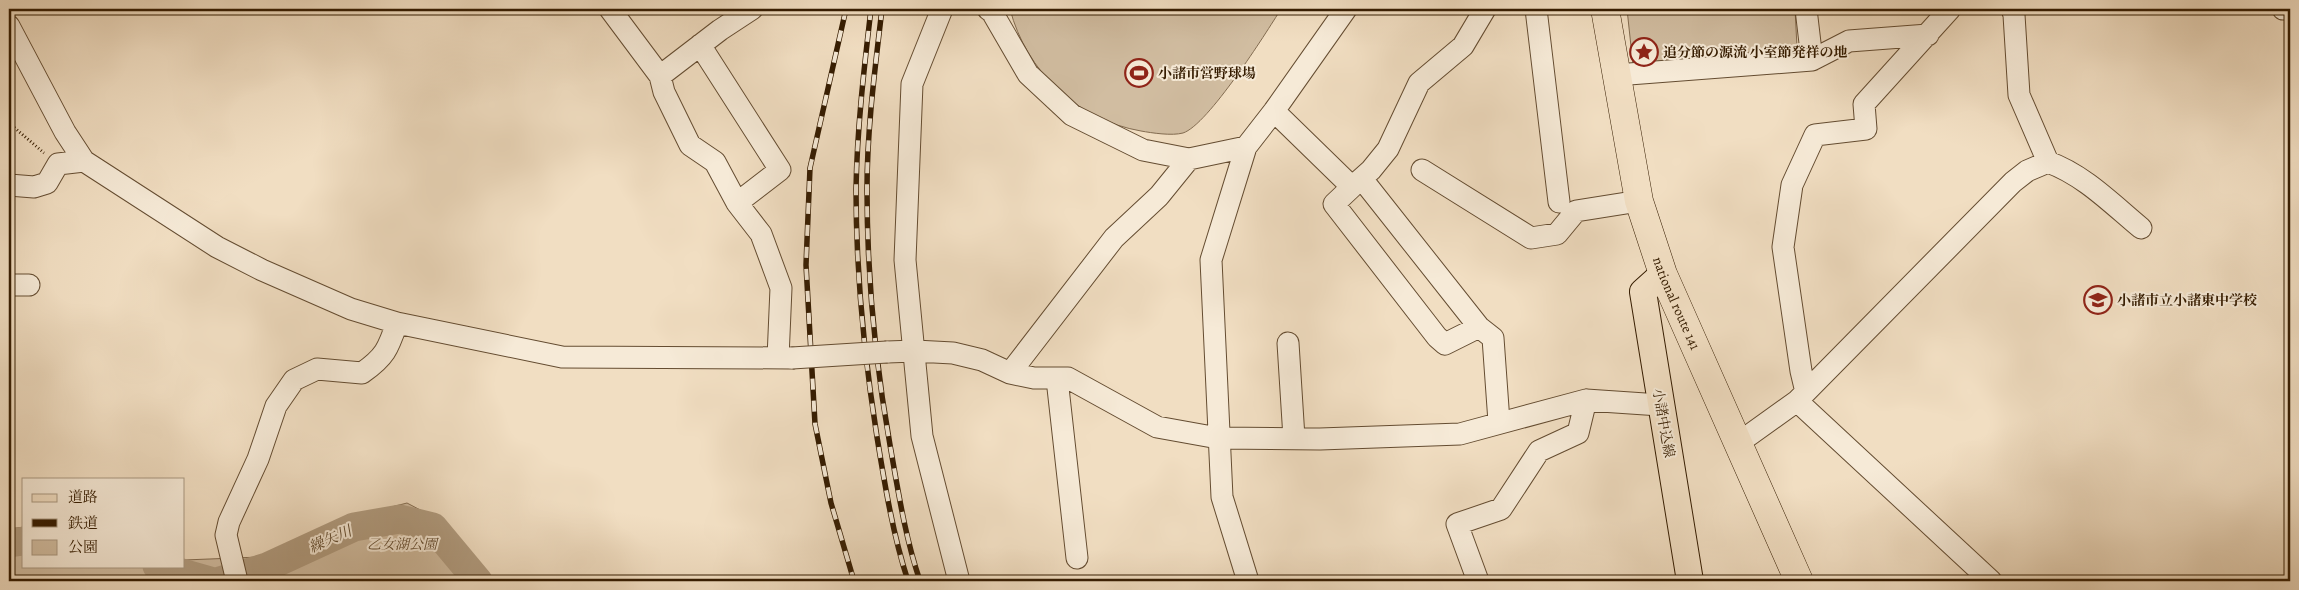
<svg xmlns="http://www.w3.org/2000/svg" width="2299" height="590" font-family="Alegreya,'Noto Serif JP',serif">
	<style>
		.green { fill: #d1bda1; stroke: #836c51 }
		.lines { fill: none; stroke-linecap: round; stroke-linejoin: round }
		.river { stroke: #b19c80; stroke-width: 29 }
		.minor-casing { stroke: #644c31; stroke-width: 23 }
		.major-casing { stroke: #351c01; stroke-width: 28 }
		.highway-casing { stroke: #351c01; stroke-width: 29 }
		.path { stroke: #351c01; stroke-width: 3; stroke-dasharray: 1 2.5; stroke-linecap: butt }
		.minor { stroke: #f6ead7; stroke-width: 21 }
		.major { stroke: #f1dec2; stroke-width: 26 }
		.highway { stroke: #f1dec2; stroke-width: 28 }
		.rail-casing { stroke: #351c01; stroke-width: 5.5 }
		.rail { stroke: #f6ead7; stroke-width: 4; stroke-dasharray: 11; stroke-linecap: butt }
		.minor-bridge-casing { stroke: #644c31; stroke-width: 23; stroke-linecap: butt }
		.minor-bridge { stroke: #f6ead7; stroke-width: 21 }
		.labels { text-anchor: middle; stroke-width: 4; stroke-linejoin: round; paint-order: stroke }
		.poi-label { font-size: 14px; font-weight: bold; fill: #351c01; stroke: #f6ead7; text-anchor: start }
		.street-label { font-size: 14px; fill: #351c01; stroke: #f6ead7 }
		.park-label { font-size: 14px; font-style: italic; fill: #644c31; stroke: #f6ead7 }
		.water-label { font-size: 15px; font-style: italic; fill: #60492d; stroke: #f6ead7 }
	</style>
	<rect width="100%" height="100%" fill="#f1dec2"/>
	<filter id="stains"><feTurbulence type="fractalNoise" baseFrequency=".004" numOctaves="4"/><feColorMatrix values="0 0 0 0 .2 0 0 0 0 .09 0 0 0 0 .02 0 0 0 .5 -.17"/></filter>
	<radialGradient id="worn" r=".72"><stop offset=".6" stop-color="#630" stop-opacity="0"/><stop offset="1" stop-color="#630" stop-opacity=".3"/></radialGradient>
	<path class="green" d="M1010,9h271c-15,24 -73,116 -98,124 -11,3 -31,0 -42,-2 -64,-11 -115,-60 -131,-122z
		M1627,9h168l2,38 -164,18z
		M407,503l38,20 43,58h-479v-52l15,-2v39h160v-6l76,-3 96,-41z"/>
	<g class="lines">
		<path class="river" d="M9,543l15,-2
			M157,566l53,15
			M220,581l47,-14 87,-40 46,-8 33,8 45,54"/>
		<defs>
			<path id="minor" d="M610,9l50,67 4,16 26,53 25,17 22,41 24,31 20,54 -3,70
				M942,9l-30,75 -7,176 17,176 37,145
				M988,9l4,3 36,62 44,41 71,35 46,9 57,-12
				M1536,9l23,193
				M1806,9l6,51
				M2012,9l2,6 5,80 29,67
				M2283,9h1
				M9,26l56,106 19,29 133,86 45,23 89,39 46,14 165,34 230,1
				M700,45l80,125 -43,33
				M1616,75l196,-15 37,-19 79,-6
				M660,76l60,-46 32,-21
				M1274,111l78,76 -18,17 103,133 8,7 34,-17 14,11 6,84
				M1422,170l109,68 26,-4 19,-23 63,-10
				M1362,179l117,148
				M9,185l25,2 13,-4 11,-19 26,-3
				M1352,187l19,-17 17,-21 31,-66 44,-37 22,-37
				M9,285h20
				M1288,343l6,95
				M887,352l28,-1 38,2 29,7 28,13 24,5h34l89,49 61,11 102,1 140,-5 126,-34 74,5
				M1010,373l104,-135 45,-42 30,-37
				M1057,379l20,179
				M1806,392l-5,-21 -18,-124 9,-62 23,-50 51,-6 -2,-25 86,-95
				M1797,401l194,180
				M1737,444l60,-43 216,-219 14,-11 21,-9c36,13 64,42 93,66
				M237,581l-11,-46 3,-13 29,-63 18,-53 18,-26 23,-11 45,4c23,-16 26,-24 35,-50
				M1248,581l-26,-84 -11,-237 35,-113 28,-36 72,-102
				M1478,581l-21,-57 44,-15 38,-58 39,-18 8,-33"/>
			<path id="major" d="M1663,274l-20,18 47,289"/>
			<g id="highway">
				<path id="s1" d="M1605,9l34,192 24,73 136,307"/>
			</g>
		</defs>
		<use href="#minor" class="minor-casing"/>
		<use href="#major" class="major-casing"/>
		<use href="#highway" class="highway-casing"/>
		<path class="path" d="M9,123l35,30"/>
		<use href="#minor" class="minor"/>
		<use href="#major" class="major"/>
		<use href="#highway" class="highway"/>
		<defs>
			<path id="rail" d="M846,9l-36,159 -4,97 9,159 16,79 23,78
				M871,9c-7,60 -14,120 -15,180 0,84 8,166 21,248 8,49 16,98 31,144
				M882,9c-7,60 -15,120 -15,180 0,86 8,172 23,256 8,45 15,92 30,136"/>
		</defs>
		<use href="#rail" class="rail-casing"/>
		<use href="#rail" class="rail"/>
		<defs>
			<path id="minor-bridge" d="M792,358l95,-6"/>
		</defs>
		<use href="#minor-bridge" class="minor-bridge-casing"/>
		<use href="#minor-bridge" class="minor-bridge"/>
	</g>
	<defs>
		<symbol id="sight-ring" viewBox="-11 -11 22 22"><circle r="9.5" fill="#f6ead7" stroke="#8f2418" stroke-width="1.5"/><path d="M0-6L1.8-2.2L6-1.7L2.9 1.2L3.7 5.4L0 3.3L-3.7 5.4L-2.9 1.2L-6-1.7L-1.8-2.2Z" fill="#8f2418"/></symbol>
		<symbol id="stadium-ring" viewBox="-11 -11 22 22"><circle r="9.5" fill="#f6ead7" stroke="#8f2418" stroke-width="1.5"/><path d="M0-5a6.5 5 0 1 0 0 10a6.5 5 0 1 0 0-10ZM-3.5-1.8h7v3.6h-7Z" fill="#8f2418"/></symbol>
		<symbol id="school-ring" viewBox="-11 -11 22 22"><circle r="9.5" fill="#f6ead7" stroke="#8f2418" stroke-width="1.5"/><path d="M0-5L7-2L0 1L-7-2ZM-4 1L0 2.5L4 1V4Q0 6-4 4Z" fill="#8f2418"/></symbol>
	</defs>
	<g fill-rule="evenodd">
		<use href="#sight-ring" x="1628" y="36" width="32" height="32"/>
		<use href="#stadium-ring" x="1123" y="57" width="32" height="32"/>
		<use href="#school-ring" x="2082" y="284" width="32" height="32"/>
	</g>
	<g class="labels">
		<g class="poi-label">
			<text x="1663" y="57">追分節の源流 小室節発祥の地</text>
			<text x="1158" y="78">小諸市営野球場</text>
			<text x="2117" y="305">小諸市立小諸東中学校</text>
		</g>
		<g class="street-label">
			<text dy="5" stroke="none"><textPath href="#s1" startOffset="304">national route 141</textPath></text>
			<text transform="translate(1664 423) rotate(80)" y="5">小諸中込線</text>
		</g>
		<g class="park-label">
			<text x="402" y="549">乙女湖公園</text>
		</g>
		<g class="water-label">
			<text transform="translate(330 539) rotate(-24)" y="5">繰矢川</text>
		</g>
	</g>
	<rect width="2299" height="590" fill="none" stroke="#f1dec2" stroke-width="30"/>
	<rect x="10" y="10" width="2279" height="570" fill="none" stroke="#351c01" stroke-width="2.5"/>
	<rect x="15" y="15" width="2269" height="560" fill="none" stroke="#351c01"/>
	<rect x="22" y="478" width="162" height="90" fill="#f6ead7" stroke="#a99881"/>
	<rect x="32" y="494" width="25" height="8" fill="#f1dec2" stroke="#a99881"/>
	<text x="68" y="502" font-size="15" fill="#351c01">道路</text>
	<rect x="32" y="519" width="25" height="8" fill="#351c01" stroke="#a99881"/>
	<text x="68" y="528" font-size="15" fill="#351c01">鉄道</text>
	<rect x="32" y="540" width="25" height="15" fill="#d1bda1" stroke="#a99881"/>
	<text x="68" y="552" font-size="15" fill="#351c01">公園</text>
	<rect width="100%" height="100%" filter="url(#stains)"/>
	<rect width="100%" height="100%" fill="url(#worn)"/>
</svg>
